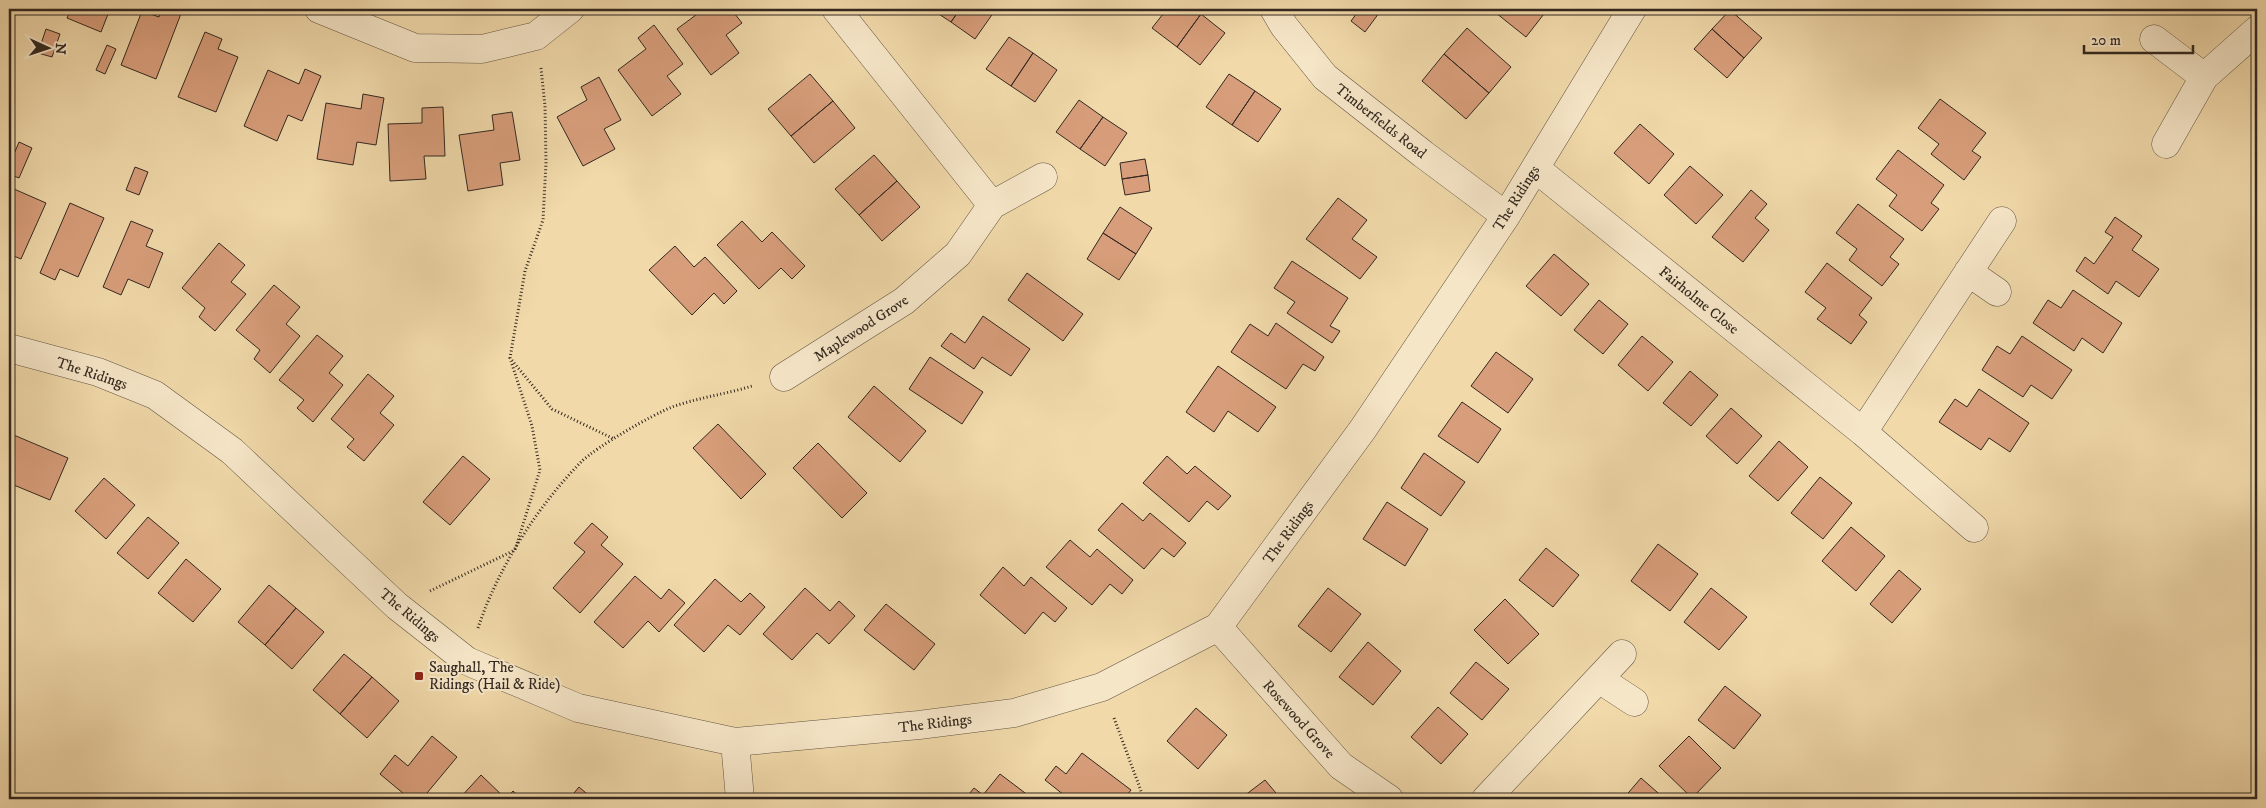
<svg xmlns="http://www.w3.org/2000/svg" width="2266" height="808" font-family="'IM FELL DW Pica',serif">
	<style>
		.building { fill: #d89e7b; stroke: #332820 }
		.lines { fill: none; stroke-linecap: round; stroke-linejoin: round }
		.minor-casing { stroke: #625442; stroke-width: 29 }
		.path { stroke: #332820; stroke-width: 3; stroke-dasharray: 1 2.5; stroke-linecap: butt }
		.minor { stroke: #f6e6c8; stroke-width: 28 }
		.poi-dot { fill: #8f2418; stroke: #f6e6c8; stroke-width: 2 }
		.labels { text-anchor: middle; stroke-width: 4; stroke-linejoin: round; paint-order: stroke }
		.street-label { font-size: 15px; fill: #332820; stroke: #f6e6c8 }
		.poi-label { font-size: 15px; fill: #332820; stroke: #f6e6c8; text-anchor: start }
	</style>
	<rect width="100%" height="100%" fill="#f1d9aa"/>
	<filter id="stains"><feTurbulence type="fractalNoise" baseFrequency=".004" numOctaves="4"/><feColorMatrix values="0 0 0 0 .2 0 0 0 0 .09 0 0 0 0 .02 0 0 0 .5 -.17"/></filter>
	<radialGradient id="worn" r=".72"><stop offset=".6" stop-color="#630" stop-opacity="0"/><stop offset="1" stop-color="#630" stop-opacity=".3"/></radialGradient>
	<path class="building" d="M71,9h39l-9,23 -34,-14z
		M162,9l20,2 -26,68 -35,-14 21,-54 17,6z
		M704,9h27l11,14 -16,12 13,18 -28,22 -34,-46z
		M931,9h29l-9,13z
		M960,9h36l-21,30 -24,-17z
		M1167,9h27l7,5 -24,33 -25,-19z
		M1360,9h22l-17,23 -14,-11z
		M1491,9h55l1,1 -21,27z
		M1730,10l32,28 -18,20 -32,-29z
		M1201,14l24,19 -25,32 -23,-18z
		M654,25l29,39 -16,12 14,18 -29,22 -34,-46 28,-21 -8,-11z
		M1467,28l44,39 -22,26 -45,-39z
		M46,29l14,5 -8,23 -14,-4z
		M1712,29l32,29 -17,20 -33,-29z
		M205,32l17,7 -4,10 20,8 -22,55 -38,-15z
		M1009,37l24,16 -22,33 -25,-17z
		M107,45l9,4 -11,25 -9,-4z
		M1033,53l24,17 -22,32 -24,-16z
		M1444,54l45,39 -23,26 -44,-38z
		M305,69l16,7 -19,45 -14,-6 -11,26 -33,-15 24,-56 31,14z
		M810,74l23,27 -42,35 -23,-27z
		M1229,74l26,17 -23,34 -26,-18z
		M599,77l22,43 -17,9 11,20 -32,17 -26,-49 30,-17 -6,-13z
		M1255,91l26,18 -23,33 -26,-17z
		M363,94l21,4 -8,47 -19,-3 -4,23 -36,-6 9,-56 35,6z
		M1940,99l46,34 -14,18 9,6 -17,23 -33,-26 8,-10 -21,-16z
		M1079,100l24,17 -23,32 -24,-17z
		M833,101l22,27 -41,35 -23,-27z
		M443,107l2,49h-21l2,23 -36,2 -2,-57 34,-1v-15z
		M512,112l8,48 -20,3 3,22 -35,6 -9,-56 35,-5 -2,-15z
		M1103,117l24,16 -22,33 -25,-17z
		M1640,124l34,30 -25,30 -35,-31z
		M19,142l13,6 -13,30 -10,-4v-8z
		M1898,150l46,35 -13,18 8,6 -17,22 -33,-25 8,-11 -21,-16z
		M874,155l23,26 -38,34 -24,-26z
		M1145,159l3,16 -26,4 -2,-16z
		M1690,166l33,29 -27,29 -32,-29z
		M135,167l13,5 -9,23 -13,-5z
		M1148,175l2,16 -25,4 -3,-16z
		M897,181l23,26 -38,34 -23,-26z
		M14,189l32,14 -25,56 -12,-5v-54z
		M1751,190l16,14 -12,14 14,12 -26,32 -31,-25z
		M1338,198l29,22 -15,19 25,18 -17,22 -54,-40z
		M70,203l34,15 -26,59 -18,-8 -5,11 -15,-7z
		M1858,204l46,35 -14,18 9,7 -17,22 -33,-26 8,-11 -21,-16z
		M1120,207l32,21 -16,26 -33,-21z
		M2115,217l27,19 -10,14 27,19 -20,28 -23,-16 -8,13 -32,-23 9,-14 9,7 19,-27 -8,-5z
		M131,221l22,9 -7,16 17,7 -14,35 -21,-9 -7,16 -18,-8z
		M742,221l20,21 10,-10 33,34 -13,13 -11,-11 -22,21 -42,-44z
		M1103,233l33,21 -17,26 -32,-21z
		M219,243l26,22 -14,17 15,12 -31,37 -16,-14 6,-9 -23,-20z
		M675,246l19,21 11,-10 32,34 -13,13 -10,-11 -22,22 -43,-45z
		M1554,254l35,30 -28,32 -35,-30z
		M1292,261l56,37 -18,28 10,5 -8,12 -45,-30 8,-11 -21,-14z
		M1827,263l45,35 -13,17 8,7 -16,22 -34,-25 9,-11 -21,-16z
		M1027,273l56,41 -20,27 -55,-41z
		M274,285l26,22 -14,17 14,12 -30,37 -16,-14 6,-9 -24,-20z
		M2073,290l49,33 -19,30 -21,-15 -8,13 -41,-28 15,-23 13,8z
		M1599,300l29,24 -25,30 -29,-24z
		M983,316l47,33 -19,27 -29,-19 -8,12 -33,-23 10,-13 14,10z
		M1276,323l48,34 -9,14 -12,-7 -17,25 -55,-37 19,-28 18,12z
		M317,335l26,21 -14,17 14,12 -30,37 -16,-14 7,-8 -25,-20z
		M1642,336l31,26 -25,29 -30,-26z
		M2022,336l50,34 -20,29 -21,-14 -8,12 -41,-27 15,-24 13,8z
		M1496,352l37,27 -25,34 -37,-27z
		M930,357l53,35 -21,32 -53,-35z
		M1218,366l58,41 -18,25 -30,-21 -14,21 -28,-20z
		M1690,371l28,24 -27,31 -28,-23z
		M368,374l26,22 -14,17 14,12 -30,36 -17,-14 7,-8 -23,-20z
		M874,386l52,45 -26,31 -52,-45z
		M1979,389l50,34 -19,29 -21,-14 -8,12 -42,-28 16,-23 12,8z
		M1462,402l39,27 -23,34 -40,-27z
		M1731,408l31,28 -25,28 -31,-28z
		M718,424l48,50 -25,25 -48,-51z
		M9,433l59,25 -18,42 -41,-17z
		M1779,441l29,26 -30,34 -29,-25z
		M818,443l49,50 -25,25 -49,-50z
		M1424,453l41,29 -24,34 -40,-28z
		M463,456l27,23 -40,46 -27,-23z
		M1167,456l20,18 8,-8 36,30 -13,14 -11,-9 -18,21 -46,-39z
		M1820,477l32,26 -29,36 -32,-26z
		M104,478l31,27 -29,34 -31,-28z
		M1387,502l41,27 -23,37 -42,-27z
		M1122,503l21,18 7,-8 36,30 -12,14 -12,-9 -18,21 -46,-39z
		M148,517l31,26 -31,36 -31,-26z
		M592,523l16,14 -7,8 22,19 -43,49 -27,-25 32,-36 -11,-9z
		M1851,527l34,29 -29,35 -34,-30z
		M1070,540l20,17 7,-8 36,31 -11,14 -12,-10 -18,21 -46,-38z
		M1658,544l40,30 -28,37 -39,-30z
		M1546,548l33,27 -26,32 -34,-27z
		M186,559l35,30 -28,33 -35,-29z
		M1003,567l21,19 7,-9 36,31 -12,14 -12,-10 -18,22 -45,-39z
		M1899,570l22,19 -29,34 -22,-19z
		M635,576l26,23 8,-10 16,14 -26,29 -11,-11 -25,27 -29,-26z
		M715,579l26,23 9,-9 15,14 -25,28 -12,-10 -24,27 -30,-27z
		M269,585l27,23 -31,37 -27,-23z
		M805,588l25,23 9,-10 16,15 -26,28 -12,-11 -25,27 -29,-26z
		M1328,588l33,26 -30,38 -33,-26z
		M1711,588l36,29 -28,33 -35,-28z
		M1505,599l34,35 -31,30 -34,-34z
		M886,604l49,40 -21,26 -50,-40z
		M296,608l28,24 -32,37 -27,-24z
		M1368,642l33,29 -28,34 -34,-28z
		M344,654l28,23 -32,37 -27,-24z
		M1476,662l33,27 -27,31 -32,-27z
		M372,677l27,24 -32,37 -27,-24z
		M1725,686l36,29 -27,34 -36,-29z
		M1438,707l30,27 -27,30 -30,-27z
		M1196,708l31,27 -29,34 -31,-28z
		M432,736l25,21 -35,42h-12l-30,-25 15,-19 13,11z
		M1689,736l32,32 -29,30 -33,-32z
		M1082,753l49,37 -7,9h-33l-7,-5 -4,5h-11l-24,-19 11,-14 10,8z
		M1000,774l33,25h-68l9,-11 9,7z
		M481,775l25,24 7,-8 9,8h-63z
		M1641,778l24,21h-42z
		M1265,780l16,19h-41z
		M579,787l14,12h-24z
		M1614,793l8,6h-14z"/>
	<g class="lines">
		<defs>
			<path id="minor" d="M319,9l96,39 67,1 54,-13 34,-27
				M1274,9l10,17 41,51 98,77 83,62
				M2154,39l50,38
				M2166,144l38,-67 53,-47
				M1535,168l328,264 111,96
				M992,205l51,-28
				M1968,272l29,20
				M9,348l89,24 57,23 77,56 165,155 70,55 111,47 157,34 184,-17 95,-12 88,-26 116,-60 145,-198 143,-213 126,-207
				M784,377l120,-76 54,-47 34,-49 -156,-196
				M1863,432l139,-211
				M1218,627l123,139 48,33
				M1599,679l35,23
				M735,742l5,57
				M1486,799l136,-145"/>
		</defs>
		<use href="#minor" class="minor-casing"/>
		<path class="path" d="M541,68l4,38 1,57 -3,57 -18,51 -15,87 42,51 62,30
			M430,591l85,-41 25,-80 -8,-44 -21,-65
			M478,628c20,-60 59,-121 103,-166 15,-15 71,-47 91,-55 25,-9 54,-13 80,-21
			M1114,718l30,81"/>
		<use href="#minor" class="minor"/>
	</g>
	<rect class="poi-dot" x="414" y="671" width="10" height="10" rx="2.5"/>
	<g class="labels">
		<g class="street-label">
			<text transform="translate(1381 121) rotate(38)" y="5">Timberfields Road</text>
			<text transform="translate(1516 198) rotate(-58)" y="5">The Ridings</text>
			<text transform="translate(1699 300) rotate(39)" y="5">Fairholme Close</text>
			<text transform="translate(861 328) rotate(-33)" y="5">Maplewood Grove</text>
			<text transform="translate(92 373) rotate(18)" y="5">The Ridings</text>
			<text transform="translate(1288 532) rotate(-54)" y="5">The Ridings</text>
			<text transform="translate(410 615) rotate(40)" y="5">The Ridings</text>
			<text transform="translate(1299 719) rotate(48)" y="5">Rosewood Grove</text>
			<text transform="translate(935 723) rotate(-7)" y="5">The Ridings</text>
		</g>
		<g class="poi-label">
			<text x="429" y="672">Saughall, The<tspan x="429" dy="17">Ridings (Hail &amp; Ride)</tspan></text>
		</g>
	</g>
	<rect width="2266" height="808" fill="none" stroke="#f1d9aa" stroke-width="30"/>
	<rect x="10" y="10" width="2246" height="788" fill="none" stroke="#332820" stroke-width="2.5"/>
	<rect x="15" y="15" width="2236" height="778" fill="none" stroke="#332820"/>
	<g transform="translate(48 48) rotate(93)" stroke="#f6e6c8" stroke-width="4" paint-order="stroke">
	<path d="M0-4L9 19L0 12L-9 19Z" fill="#332820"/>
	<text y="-8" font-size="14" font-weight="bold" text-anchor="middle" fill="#332820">N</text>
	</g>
	<path d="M2084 45v8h109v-8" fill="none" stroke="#332820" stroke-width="2.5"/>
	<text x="2091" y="45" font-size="15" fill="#332820" stroke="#f6e6c8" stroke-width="4" paint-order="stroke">20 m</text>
	<rect width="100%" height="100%" filter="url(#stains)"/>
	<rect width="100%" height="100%" fill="url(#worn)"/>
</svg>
